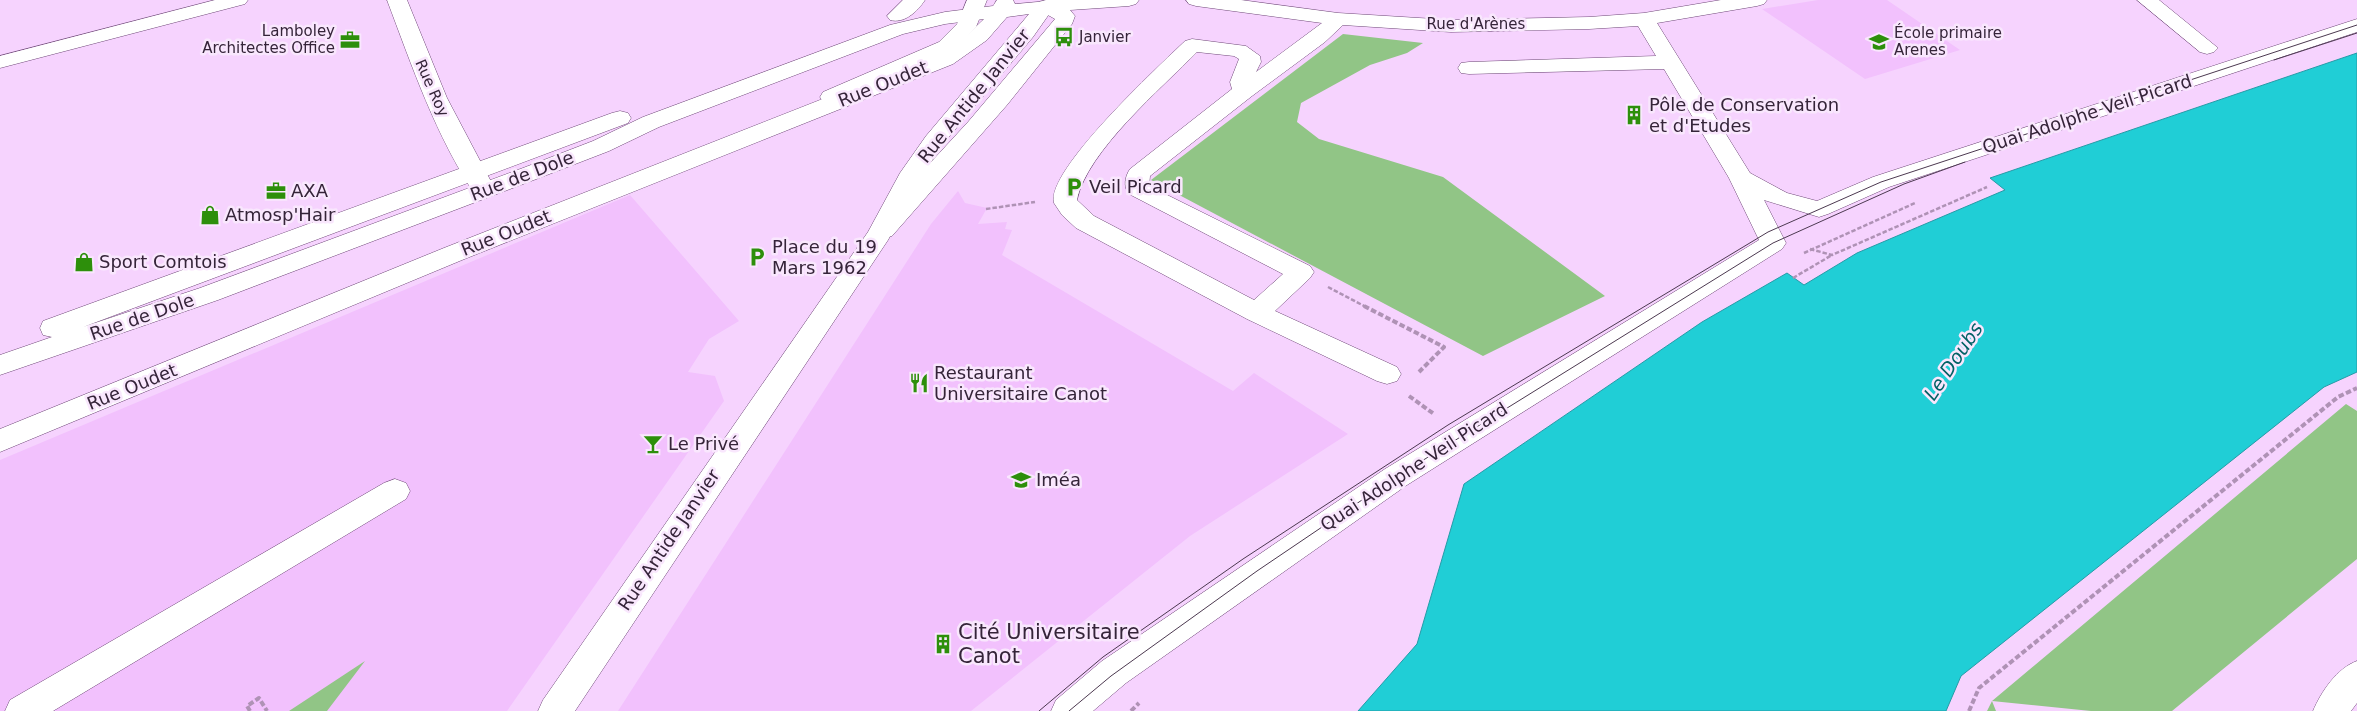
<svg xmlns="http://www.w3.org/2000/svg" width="2357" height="711" font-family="'DejaVu Sans',sans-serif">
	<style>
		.built { fill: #f2c1fd }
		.green { fill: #91c586 }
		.water { fill: #20ced6; stroke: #269ba7 }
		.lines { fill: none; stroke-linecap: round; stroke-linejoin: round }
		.minor-casing { stroke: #6f4978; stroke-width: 1 }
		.major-casing { stroke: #6f4978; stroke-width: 1 }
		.path-far1 { stroke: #af92b5; stroke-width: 2.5; stroke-dasharray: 4.5 2; stroke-linecap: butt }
		.path { stroke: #af92b5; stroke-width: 4; stroke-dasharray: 5.5 2.5; stroke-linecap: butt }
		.minor { fill: #fff; fill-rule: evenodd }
		.major { fill: #fff; fill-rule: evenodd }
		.tram { stroke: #4c3950; stroke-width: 1 }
		.labels { text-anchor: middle; stroke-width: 5; stroke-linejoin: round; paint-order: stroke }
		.far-street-label { font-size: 15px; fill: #352439; stroke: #f9e7fd }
		.far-poi-label { font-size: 15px; fill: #352439; stroke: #f9e7fd; text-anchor: start }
		.street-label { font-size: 18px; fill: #352439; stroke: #f9e7fd }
		.poi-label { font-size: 18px; fill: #352439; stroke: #f9e7fd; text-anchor: start }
		.water-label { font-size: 19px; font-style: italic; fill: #026165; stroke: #f9e7fd }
		.near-poi-label { font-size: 21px; fill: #352439; stroke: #f9e7fd; text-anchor: start }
	</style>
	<rect width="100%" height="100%" fill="#f6d3fe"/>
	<path class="built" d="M1818,0h69l73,50 -95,29 -103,-70z
		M958,191l7,12 22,5 -9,16 29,-2 -2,7 7,1 -10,25 231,136 21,-18 94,61 -158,102 -219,175h-353l313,-487z
		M630,195l109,126 -30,18 -21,33 27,4 9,25 -217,310h-507v-251z"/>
	<path class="green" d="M1343,34l80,9 -16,10 -37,12 -69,38 -4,19 22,17 124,38 162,119 -122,60 -332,-176z
		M2357,399l-11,5 11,7v148l-185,152h-81l-99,-10 4,10h-9l5,-10 354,-297z
		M365,661l-38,50h-39h1z"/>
	<path class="water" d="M2357,53v319l-33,15 -363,289 -15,35h-588l59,-67 47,-160 238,-162 85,-49 17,12 53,-32 148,-63 -15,-12z"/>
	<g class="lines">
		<defs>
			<path id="minor" d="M215,0h33l-3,4 -245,64v-12z
				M387,0h20l40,98 49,93 -4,5 -8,2 -8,-2c-40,-59 -64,-130 -89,-196z
				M967,0h20l-11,27 -23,23 -114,52 -8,2 -8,-2 -3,-5 3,-5 116,-50 18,-18z
				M1046,0h93l-3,4 -7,2 -59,4 5,6 -3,8 -65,81 -115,131 -9,2 -9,-2 -3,-6 3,-6 94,-102 87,-103 -16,-9 -3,-4 3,-4z
				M1186,0h55l97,13 113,7 138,-3 55,-4 77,-13h46l-3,4 -7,2 -100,17 93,150 37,20 30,8 56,-24 484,-158v13l-468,155 -61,27 -9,3 -55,-17 22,43 -4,6 -375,236 -281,198 -33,28h-42l5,-11 46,-39 283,-192 374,-229 -30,-62 -65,-109 -195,5 -8,-1 -3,-5 3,-5 8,-1 187,-6 -18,-30 -49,3 -138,3 -108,-7 -18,17 -73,54 -102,80 -1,10 161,80 4,6 -4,6 -35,33 122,56 4,7 -4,7 -10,3 -10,-3 -130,-62 -171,-91 -14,-13 -8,-12c-9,-32 106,-138 131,-162l7,-2 54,7 14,10 1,6 -5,10 66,-49 -126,-17 -7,-2zM1197,52l37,4 5,3 -9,23 2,7 -102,80c-5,7 -7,18 -1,25l154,80 -29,26 -160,-84 -17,-16c10,-49 85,-112 120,-148z
				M2137,0h22l59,48 -4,4 -7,2 -7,-2z
				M395,479l11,4 4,8 -4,8 -353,212h-48l5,-11 374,-217z
				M2357,661v42l-6,8h-38c8,-19 24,-43 44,-50z"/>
			<path id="major" d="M903,0h22c-8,12 -21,24 -35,20l-3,-4z
				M997,0h16l2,4 44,-4 -26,37 -91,108 -18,28 -36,67 -313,471h-37l5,-11 325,-468 32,-59 26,-37 103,-122 -22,3 -20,23 -34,24 -491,196 -462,192v-23l444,-181 493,-194 27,-16 20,-19 -39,5 -42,10 -244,93 -50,24 -70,27 -321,122 -218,75v-20l52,-18 -9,-2 -3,-7 3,-7 569,-208 8,-2 8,2 3,5 -3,5 -545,204 117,-39 323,-120 70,-27 50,-24 247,-92 55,-13 48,-6z"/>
		</defs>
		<use href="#minor" class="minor-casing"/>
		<use href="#major" class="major-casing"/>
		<path class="path-far1" d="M986,209l49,-7
			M1810,249l22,6 155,-68
			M1804,253l111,-50
			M1793,278l39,-23
			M1328,287l38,20"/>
		<path class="path" d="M1364,306l80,41 -25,25
			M1409,396l25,18
			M250,711l-3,-5 12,-8 8,13
			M1131,711l8,-8
			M1969,711l10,-23 359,-291 19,-9"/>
		<use href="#minor" class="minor"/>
		<use href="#major" class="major"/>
		<path class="tram" d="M2274,60l83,-27
			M1039,711l64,-54 140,-98 205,-134 320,-193 113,-50 476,-157
			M1069,711l42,-35 146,-105 139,-94 377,-234 131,-59 61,-22"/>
	</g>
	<defs>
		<symbol id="bus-bare" viewBox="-9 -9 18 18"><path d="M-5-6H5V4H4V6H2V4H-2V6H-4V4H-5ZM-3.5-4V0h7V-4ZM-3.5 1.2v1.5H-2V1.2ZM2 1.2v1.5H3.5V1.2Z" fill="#2d8f0b" stroke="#f9e7fd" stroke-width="2.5" paint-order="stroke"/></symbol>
		<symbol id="office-bare" viewBox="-9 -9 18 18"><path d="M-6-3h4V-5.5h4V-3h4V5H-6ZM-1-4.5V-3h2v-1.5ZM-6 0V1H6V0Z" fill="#2d8f0b" stroke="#f9e7fd" stroke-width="2.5" paint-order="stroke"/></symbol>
		<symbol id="school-bare" viewBox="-9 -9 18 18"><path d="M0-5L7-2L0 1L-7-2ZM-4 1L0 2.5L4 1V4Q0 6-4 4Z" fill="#2d8f0b" stroke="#f9e7fd" stroke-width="2.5" paint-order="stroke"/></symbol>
		<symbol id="building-bare" viewBox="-9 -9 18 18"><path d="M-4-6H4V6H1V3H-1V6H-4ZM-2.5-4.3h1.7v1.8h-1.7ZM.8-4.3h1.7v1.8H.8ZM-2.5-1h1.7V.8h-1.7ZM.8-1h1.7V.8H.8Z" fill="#2d8f0b" stroke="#f9e7fd" stroke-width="2.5" paint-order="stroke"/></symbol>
		<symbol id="parking-bare" viewBox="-9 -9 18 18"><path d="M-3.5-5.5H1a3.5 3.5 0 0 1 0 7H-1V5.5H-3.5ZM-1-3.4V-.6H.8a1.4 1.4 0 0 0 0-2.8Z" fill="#2d8f0b" stroke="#f9e7fd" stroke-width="2.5" paint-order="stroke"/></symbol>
		<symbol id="shop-bare" viewBox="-9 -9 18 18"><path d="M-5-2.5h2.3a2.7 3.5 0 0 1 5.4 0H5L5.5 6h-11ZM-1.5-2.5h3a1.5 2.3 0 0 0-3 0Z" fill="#2d8f0b" stroke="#f9e7fd" stroke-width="2.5" paint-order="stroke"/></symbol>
		<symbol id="restaurant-bare" viewBox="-9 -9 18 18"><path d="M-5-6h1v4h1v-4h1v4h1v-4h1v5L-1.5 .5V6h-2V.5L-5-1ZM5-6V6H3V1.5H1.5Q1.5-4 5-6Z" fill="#2d8f0b" stroke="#f9e7fd" stroke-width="2.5" paint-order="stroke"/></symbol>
		<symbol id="bar-bare" viewBox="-9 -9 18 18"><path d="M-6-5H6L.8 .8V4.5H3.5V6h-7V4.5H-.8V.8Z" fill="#2d8f0b" stroke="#f9e7fd" stroke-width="2.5" paint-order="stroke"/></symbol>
		<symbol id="university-bare" viewBox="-9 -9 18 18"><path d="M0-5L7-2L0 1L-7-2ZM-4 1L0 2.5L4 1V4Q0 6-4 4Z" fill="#2d8f0b" stroke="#f9e7fd" stroke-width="2.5" paint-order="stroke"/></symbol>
	</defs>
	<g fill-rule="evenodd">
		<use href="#bus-bare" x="1050" y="23" width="28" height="28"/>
		<use href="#office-bare" x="336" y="26" width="28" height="28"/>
		<use href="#school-bare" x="1865" y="28" width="28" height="28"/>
		<use href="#building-bare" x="1620" y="101" width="28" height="28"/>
		<use href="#parking-bare" x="1060" y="173" width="28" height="28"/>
		<use href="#office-bare" x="262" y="177" width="28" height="28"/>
		<use href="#shop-bare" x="196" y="201" width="28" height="28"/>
		<use href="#parking-bare" x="743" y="243" width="28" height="28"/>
		<use href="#shop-bare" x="70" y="248" width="28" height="28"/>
		<use href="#restaurant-bare" x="905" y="369" width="28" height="28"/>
		<use href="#bar-bare" x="639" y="430" width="28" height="28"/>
		<use href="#university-bare" x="1007" y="466" width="28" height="28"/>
		<use href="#building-bare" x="929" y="630" width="28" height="28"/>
	</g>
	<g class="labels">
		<g class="far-street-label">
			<text x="1476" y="29">Rue d'Arènes</text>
			<text transform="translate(432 88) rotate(66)" y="5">Rue Roy</text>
		</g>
		<g class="far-poi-label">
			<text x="335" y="36" text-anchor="end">Lamboley<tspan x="335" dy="17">Architectes Office</tspan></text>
			<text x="1894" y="38">École primaire<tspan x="1894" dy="17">Arenes</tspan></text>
			<text x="1079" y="42">Janvier</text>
		</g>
		<g class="street-label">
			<text transform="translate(883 84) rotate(-22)" y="6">Rue Oudet</text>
			<text transform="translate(974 96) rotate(-51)" y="6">Rue Antide Janvier</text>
			<text transform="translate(2087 114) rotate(-18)" y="6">Quai Adolphe Veil Picard</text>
			<text transform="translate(522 176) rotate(-21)" y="6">Rue de Dole</text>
			<text transform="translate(506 233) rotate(-22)" y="6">Rue Oudet</text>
			<text transform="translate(142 317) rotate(-19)" y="6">Rue de Dole</text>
			<text transform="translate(132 387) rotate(-22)" y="6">Rue Oudet</text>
			<text transform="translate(1414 467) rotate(-33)" y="6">Quai Adolphe Veil Picard</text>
			<text transform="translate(669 540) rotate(-56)" y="6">Rue Antide Janvier</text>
		</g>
		<g class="poi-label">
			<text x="1649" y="111">Pôle de Conservation<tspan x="1649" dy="21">et d'Etudes</tspan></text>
			<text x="1089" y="193">Veil Picard</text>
			<text x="291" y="197">AXA</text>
			<text x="225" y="221">Atmosp'Hair</text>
			<text x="772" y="253">Place du 19<tspan x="772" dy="21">Mars 1962</tspan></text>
			<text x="99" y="268">Sport Comtois</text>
			<text x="934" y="379">Restaurant<tspan x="934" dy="21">Universitaire Canot</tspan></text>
			<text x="668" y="450">Le Privé</text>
			<text x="1036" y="486">Iméa</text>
		</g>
		<g class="water-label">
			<text transform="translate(1953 361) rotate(-56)" y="7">Le Doubs</text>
		</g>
		<g class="near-poi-label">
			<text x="958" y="639">Cité Universitaire<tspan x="958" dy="24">Canot</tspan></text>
		</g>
	</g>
</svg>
